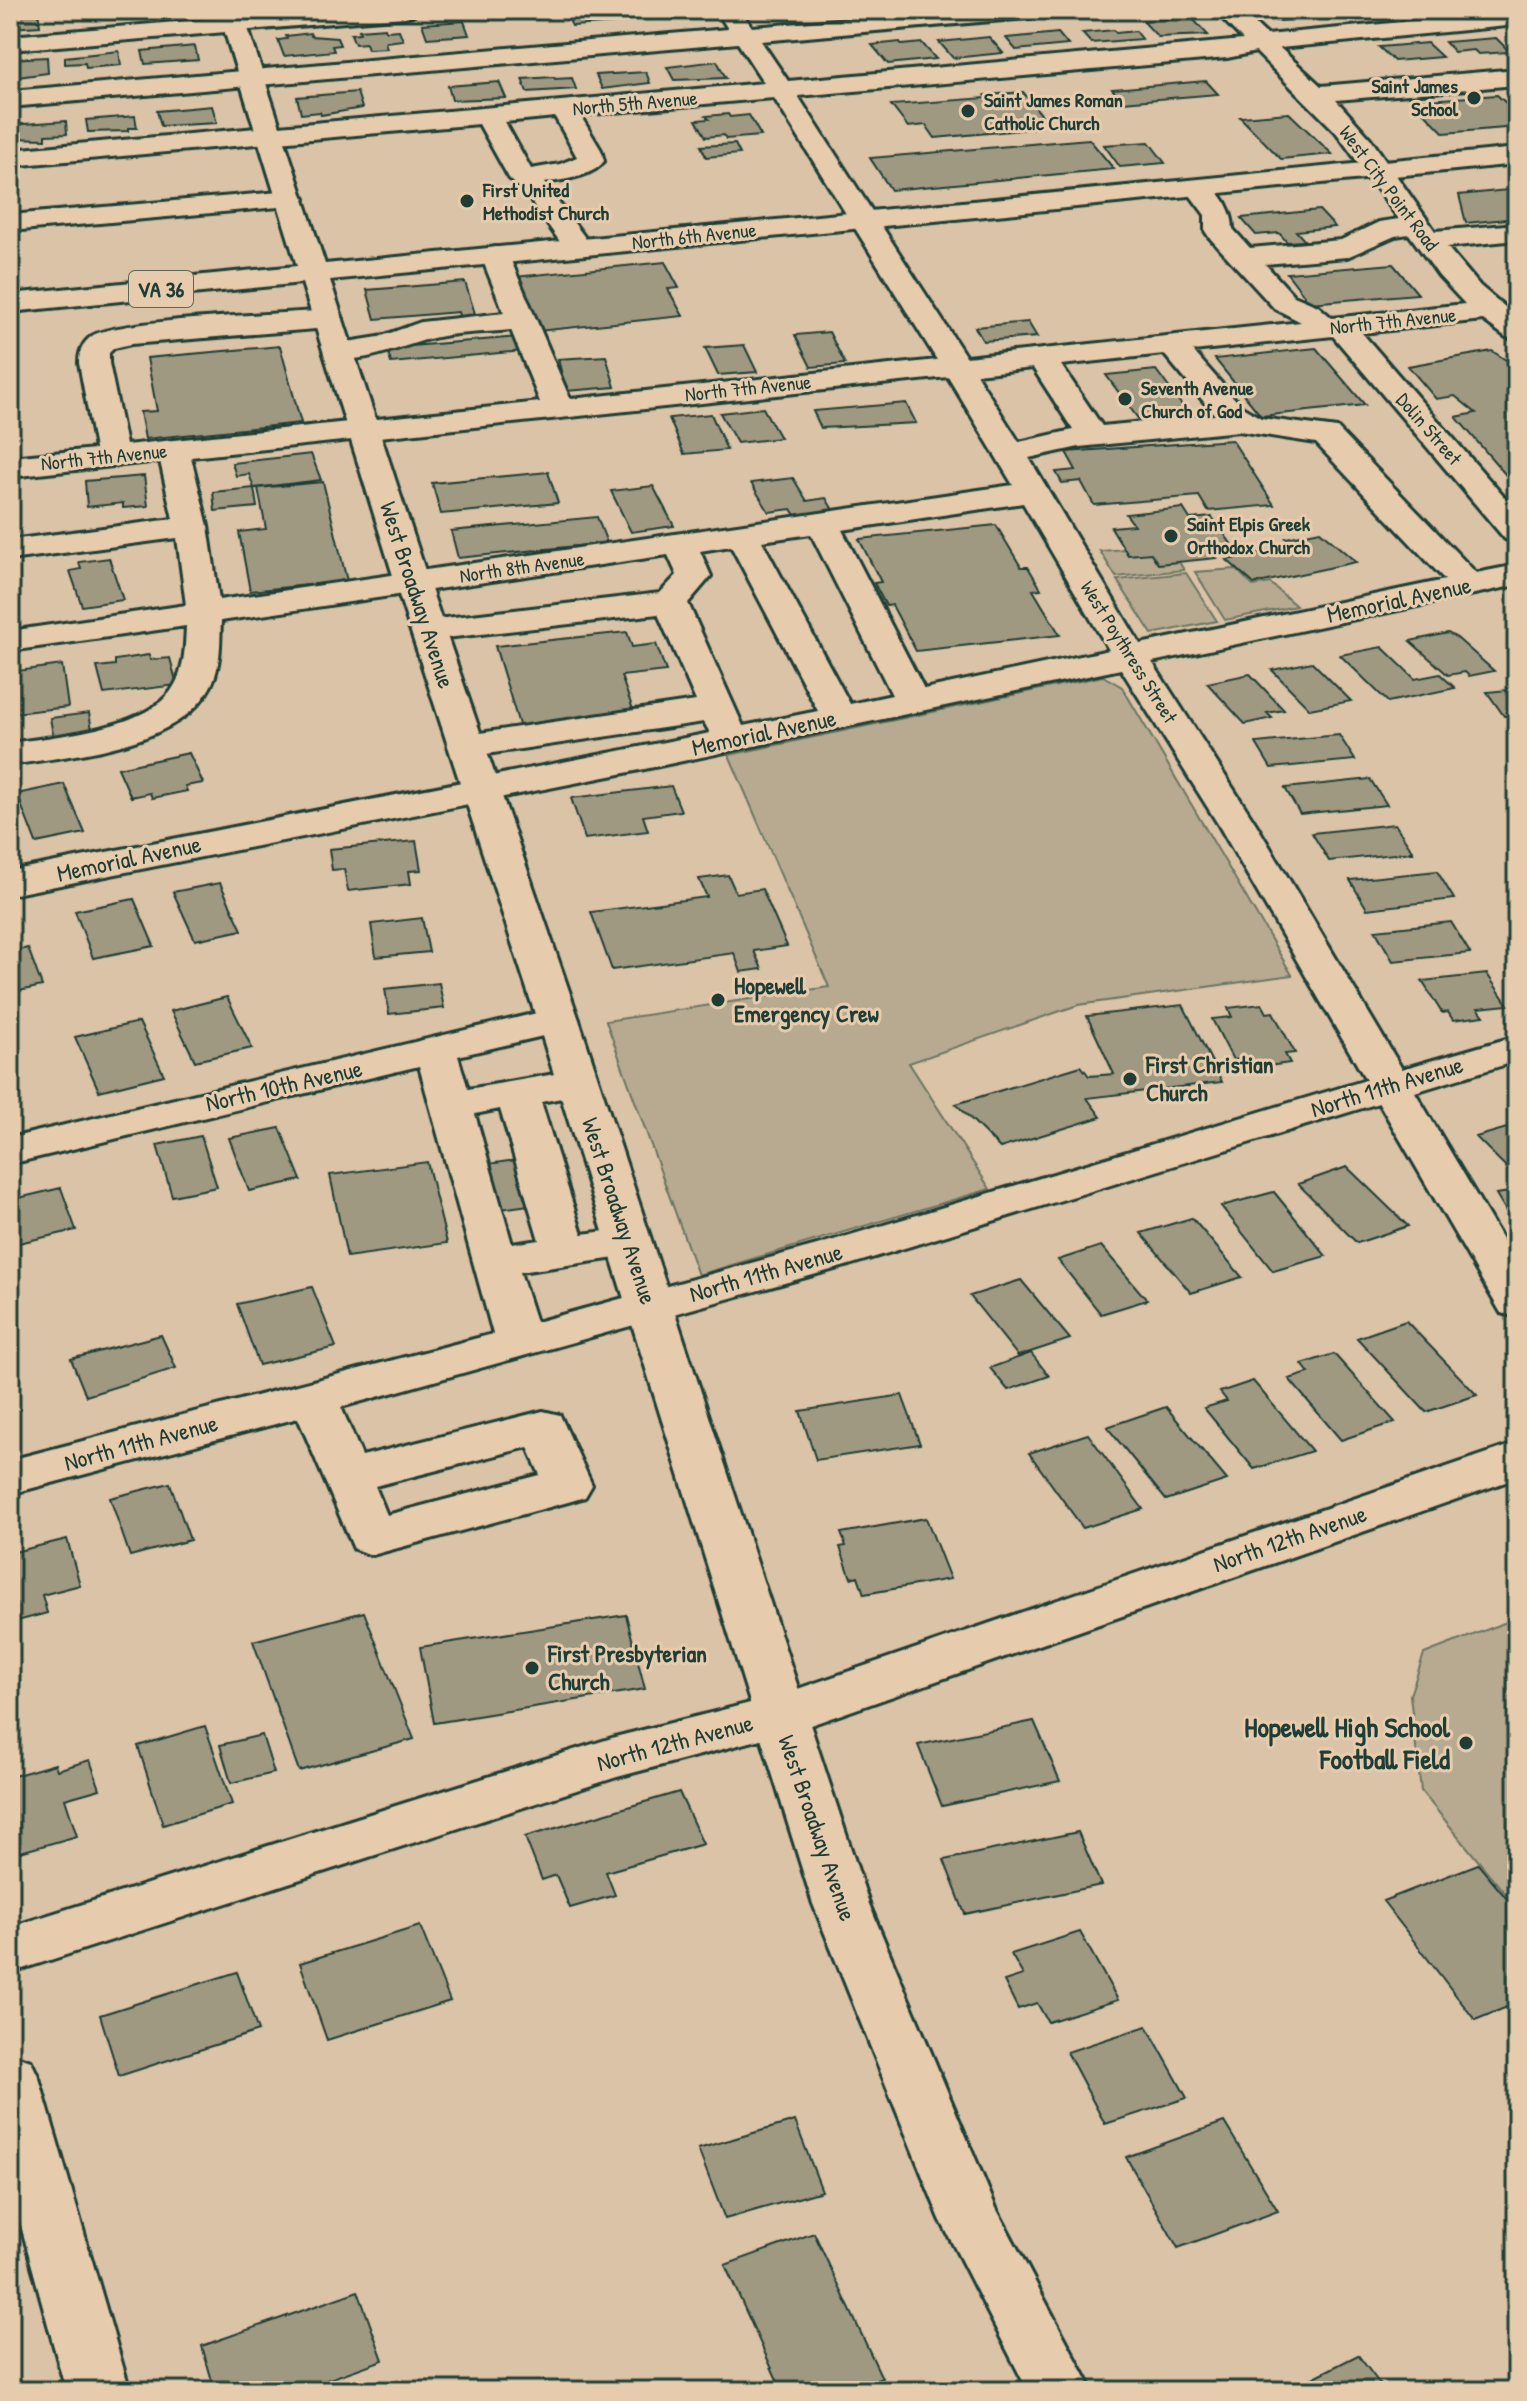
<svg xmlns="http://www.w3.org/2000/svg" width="1527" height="2401" font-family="'Patrick Hand',sans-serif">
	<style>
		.green { fill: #b7aa91; stroke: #6b7462; stroke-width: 2 }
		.building { fill: #a09982; stroke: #1f3d34; stroke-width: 2 }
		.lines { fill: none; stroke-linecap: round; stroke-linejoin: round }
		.minor-casing { stroke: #1f3d34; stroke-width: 6 }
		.major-casing { stroke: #1f3d34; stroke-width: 6 }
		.minor { fill: #e6ccad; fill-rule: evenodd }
		.major { fill: #e6ccad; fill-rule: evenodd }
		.poi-dot { fill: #1f3d34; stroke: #e6ccad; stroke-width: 3 }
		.labels { text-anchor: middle; stroke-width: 6; stroke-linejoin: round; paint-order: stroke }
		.far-poi-label { font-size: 20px; font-weight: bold; fill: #1f3d34; stroke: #e6ccad; text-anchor: start }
		.far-street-label { font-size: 20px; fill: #1f3d34; stroke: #e6ccad }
		.shield { fill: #e6ccad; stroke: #5b6858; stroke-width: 2 }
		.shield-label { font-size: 22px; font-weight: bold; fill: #1f3d34 }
		.street-label { font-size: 24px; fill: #1f3d34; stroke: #e6ccad }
		.poi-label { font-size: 24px; font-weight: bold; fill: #1f3d34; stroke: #e6ccad; text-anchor: start }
		.near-poi-label { font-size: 28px; font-weight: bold; fill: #1f3d34; stroke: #e6ccad; text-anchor: end }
	</style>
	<rect width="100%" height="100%" fill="#dac3a6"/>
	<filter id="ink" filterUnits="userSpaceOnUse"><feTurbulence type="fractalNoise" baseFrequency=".0125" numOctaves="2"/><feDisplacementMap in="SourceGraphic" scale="16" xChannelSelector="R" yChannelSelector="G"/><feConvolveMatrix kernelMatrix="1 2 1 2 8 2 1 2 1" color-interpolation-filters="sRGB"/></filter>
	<g filter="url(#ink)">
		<path class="green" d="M1125,549l26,4 7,11 21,-2 5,8 -68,7 -16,-26z
			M1236,569l17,17 17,-3 26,23 -71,14 -30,-48z
			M1186,573l31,48 -65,13 -35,-54z
			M1103,676l19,11 170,288 -214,30 -169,58 81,126 -292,86 -92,-254 223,-34 -100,-232z
			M1517,1618v290l-96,-117 -11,-96 14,-41z"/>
		<path class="building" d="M38,10l2,16 -30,2v-17z
			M158,10h35l3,8 -35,3z
			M610,10l6,13 -44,3 -7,-14z
			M634,10h39l4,8 -38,2z
			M1266,10h50l7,7 -47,4z
			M1343,10h50l2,2 -46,4z
			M1191,17l17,18 -50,2 -15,-16z
			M464,21l5,14 -42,3 -5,-14z
			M385,28l1,3 13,-1 4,10 -18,2 2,6 -19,1 -2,-6 -11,1 -4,-10 9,-1 -1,-3z
			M1114,30l2,3 20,-2 6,8 -51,4 -9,-10z
			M310,33l1,3 26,2 3,7 -8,1 2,5 -50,5 -6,-16 9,-1 -1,-3z
			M1058,33l10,12 -52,5 -10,-12z
			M989,37l14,16 -50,5 -14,-16z
			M1496,38l14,14 -32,2 -4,-4 -20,2 -9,-10z
			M900,42l2,3 20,-2 14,16 -48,5 -16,-19z
			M1427,43l15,14 -48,4 -15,-14z
			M195,46l3,14 -53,4 -3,-13z
			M119,51l2,14 -35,3 -1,-5 -20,1v-7z
			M47,57l1,16 -38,5v-19z
			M717,61l9,17 -52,2 -7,-13z
			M646,72l4,11 -48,6 -6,-14z
			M554,77l1,2 17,-1 4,11 -49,3 -5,-13z
			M1206,81l12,13 -95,8 -11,-13z
			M499,82l7,16 -54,2 -4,-14z
			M357,92l5,16 -41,7 -1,-3 -19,2 -4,-17z
			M1023,92l21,26 -20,2 7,9 -96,9 -9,-13 -18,2 -17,-22 96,-7 -2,-3z
			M1497,95l20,18v14l-73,6 -31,-32z
			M212,106l5,17 -56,3 -4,-15z
			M1289,113l43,41 -51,5 -41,-42z
			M728,114l2,3 19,-2 12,21 -35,3 -2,-4 -18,2 -10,-17 13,-1 -3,-3z
			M135,116l2,12h-9v3l-40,1 -2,-12z
			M66,121l1,13 -21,1v4l-36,-1v-13z
			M1089,139l25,30 -223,21 -21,-32z
			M1149,142l16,21 -45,4 -16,-22z
			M735,144l5,10 -34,3 -5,-11z
			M1517,189v29l-51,5 -7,-28z
			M1319,210l16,17 -39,4 9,10 -18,1 -8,-9 -23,2 -15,-17z
			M665,262l14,26 -11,1 15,27 -145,15 -24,-54z
			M1393,264l25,30 -108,9 -23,-30z
			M465,282l11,35 -16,2 -2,-7 -83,7 -8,-29z
			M1028,322l9,15 -54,4 -8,-14z
			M829,332l16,32 -34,3 -16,-32z
			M519,337l4,14 -132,12 -4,-15z
			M744,345l13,27 -39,3 -13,-27z
			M280,346l21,77 -156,16 -5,-27 17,-1 -10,-53z
			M1316,348l49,57 -104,11 -46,-57z
			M1492,351l25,16v121l-61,-71 20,-4 -21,-17 -19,3 -28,-33z
			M606,356l9,31 -49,4 -8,-32z
			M1156,370l36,49 -50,5 -36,-49z
			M906,403l10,20 -95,5 -8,-17z
			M763,408l17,30 -43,5 -17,-30z
			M711,414l16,36 -43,4 -15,-36z
			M1232,440l42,65 -66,6 -9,-15 -105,9 -13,-24 -19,2 -6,-11 20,-2 -10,-18z
			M311,454l10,26 -67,8 -5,-14 -13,2 -4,-13z
			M548,472l10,31 -117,11 -9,-31z
			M144,476l4,30 -25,2v-5l-36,4 -2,-26z
			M793,478l14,23 19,-3 7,12 -38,5 -4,-6 -22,3 -18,-29z
			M323,482l24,99 -97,10 -11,-59 27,-3 -8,-41z
			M653,486l21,40 -43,6 -20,-41z
			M254,488l3,19 -42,4 -2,-19z
			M1183,508l7,11 22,-2 20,28 -23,2 8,11 -59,6 -7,-11 -23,2 -17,-28 23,-2 -8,-11z
			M597,517l10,26 -149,15 -7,-27z
			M996,525l25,42h7l13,22 -8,1 27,45 -144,16 -24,-46 -6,1 -12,-23 7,-1 -22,-43z
			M1320,531l36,31 -102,22 -27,-24 68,-14 -9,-8z
			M109,558l14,42 -41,6 -12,-35 11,-2 -2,-7z
			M627,632l5,15 24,-3 10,27 -45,5 14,39 -115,13 -25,-82z
			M1448,633l9,5 37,33 -25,5 -4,-4 -17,3 -38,-34z
			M1382,647l33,32 25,-5 15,14 -67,14 -48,-47z
			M149,655l1,5 20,-2 7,27 -73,9 -7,-27 18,-2v-5z
			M1312,662l39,39 -41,8 -38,-39z
			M62,665l6,42 -53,6 -5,-41z
			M1250,674l34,36 -17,3 5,5 -27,6 -38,-41z
			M1517,689v26l-13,1 -17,-24z
			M89,713l4,22 -39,5 -4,-22z
			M1339,735l16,25 -84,8 -15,-25z
			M189,753l14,30 -18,3 2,5 -35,7 -2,-5 -19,4 -13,-29z
			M1370,779l17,26 -87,9 -15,-26z
			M64,784l21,49 -49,10 -19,-49z
			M671,786l10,25 -38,5 5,15 -63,8 -14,-41z
			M1395,824l18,28 -84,9 -17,-28z
			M416,841l5,29 -12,1 2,13 -63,7 -4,-22 -12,1 -3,-21z
			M1437,871l17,28 -87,10 -17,-29z
			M728,875l8,18 26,-4 25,57 -33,5 8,18 -21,3 -7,-19 -122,17 -21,-58 116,-15 -8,-18z
			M220,883l22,47 -47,10 -22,-48z
			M134,899l20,47 -61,12 -18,-47z
			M422,918l7,34 -53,5 -5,-33z
			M1451,922l19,31 -77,8 -18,-31z
			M28,948l14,38 -32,7v-41z
			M1487,974l21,31 -30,3 6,8 -31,4 -5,-8 -6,1 -20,-32z
			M439,983l5,25 -55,6 -4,-25z
			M227,997l25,51 -57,13 -24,-50z
			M1262,1004l5,9 6,-1 22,41 -10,1 5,9 -43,6 -5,-10 -9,1 -21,-41 20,-2 -4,-9z
			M1183,1005l39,77 -135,16 14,19 -101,31 -44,-44 125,-38 8,10 25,-2 -27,-58z
			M139,1022l25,53 -65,16 -24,-54z
			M1517,1125v47l-5,1 -36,-36z
			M280,1128l21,52 -52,11 -20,-53z
			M201,1136l16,51 -45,9 -15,-51z
			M530,1158l13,45 -49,7 -13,-45z
			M427,1162l20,81 -100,14 -17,-82z
			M1347,1167l61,59 -51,17 -59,-59z
			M61,1188l15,42 -66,15v-45z
			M1517,1191v24l-8,1 -13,-22z
			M1274,1192l52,64 -53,15 -52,-65z
			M1192,1218l50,59 -51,16 -50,-60z
			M1101,1246l46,54 -46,14 -43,-54z
			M1021,1280l49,59 -52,17 -48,-60z
			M312,1287l24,60 -77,18 -22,-61z
			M1406,1321l71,74 -51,17 -69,-74z
			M161,1335l15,33 -90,28 -15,-37z
			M1031,1353l18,23 -41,14 -18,-22z
			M1334,1354l61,68 -54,18 -52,-61 20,-6 -7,-9z
			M1253,1381l59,70 -58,18 -50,-61 23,-7 -7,-9z
			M902,1395l18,49 -104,16 -16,-49z
			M1166,1407l61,73 -61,20 -59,-73z
			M1088,1434l55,75 -60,19 -54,-75z
			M170,1483l20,57 -60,16 -20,-58z
			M926,1518l24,61 -86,15 -6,-18 -7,2 -11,-31 6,-1 -5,-13z
			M67,1539l13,46 -38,10 5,18 -37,10v-70z
			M364,1612l50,127 -115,32 -46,-130z
			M626,1615l19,74 -211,34 -14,-76z
			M1034,1721l26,60 -118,25 -24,-61z
			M205,1726l27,78 -69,21 -25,-79z
			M262,1735l12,38 -43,10 -11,-38z
			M90,1760l10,29 -35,10 12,37 -67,19v-78l45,-13 2,6z
			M679,1792l24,52 -97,28 9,23 -45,13 -14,-33 -14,5 -17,-43z
			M1078,1832l23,53 -136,29 -21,-54z
			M1478,1864l39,47v92l-42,17 -92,-119z
			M420,1926l30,75 -123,39 -27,-77z
			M1080,1932l38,68 -70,22 -11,-19 -19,6 -14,-28 19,-6 -12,-21z
			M237,1972l21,59 -139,45 -19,-61z
			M1147,2026l40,72 -82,26 -38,-72z
			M795,2121l27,70 -97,28 -27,-70z
			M1224,2122l54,89 -100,37 -52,-91z
			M814,2233l68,145 -33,13h-67l-57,-126z
			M358,2291l25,69 -87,31h-81l-13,-45z
			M1358,2355l27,36h-98z"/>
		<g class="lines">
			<defs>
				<path id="minor" d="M317,10h100l-3,5 -9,2 -395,33v-14z
					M716,10h24l12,17 200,-17h97l-3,5 -9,2 -276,24 27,40 455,-41 -29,-30h26l27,25 250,-24v14l-237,23 41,38 196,-17v16l-181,15 34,38 65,93 82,-7v16l-70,7 33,39 37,31v23l-11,-3 -23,-17 -121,13 155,179v30l-12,-3 -172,-203 -140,15 49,56 19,11 76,10 139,145 41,-8v20l-365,77 104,162 146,245 115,-33v25l-102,31 102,172v53l-16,-4 -122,-210 -530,162 -508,142 21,49 181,-45 17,4 32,70 -7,12 -17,5 -196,53 -18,-6 -56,-131 -288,76v-34l483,-126 -74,-268 -409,98v-26l548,-130 15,3 6,9 -6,9 -115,27 10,33 110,-19 15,4 6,9 -6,9 -52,10 41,132 47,-6 16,4 6,10 -6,10 -16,4 -109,16 16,50 281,-77 549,-165 -148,-256 -97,-155 -486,102 -625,124v-24l700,-138 -6,-11 -238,35 -13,-3 -5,-8 5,-8 13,-3 230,-34 -38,-87 -230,26 -12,-3 -5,-7 5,-7 12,-3 232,-27 17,-18 -9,-20 -447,66c-1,18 0,37 -6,55 -24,71 -142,79 -205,89v-22c45,-7 132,-13 161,-52 14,-19 14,-44 15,-65l-176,25v-20l176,-26 -9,-67 -167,22v-20l163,-21 -13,-58 -150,16v-20l85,-8 -16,-86c0,-11 3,-20 13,-27 26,-17 194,-22 236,-26l10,3 5,6 -5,6 -10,3 -197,16 -17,4 -5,5v10l17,82 414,-43 -29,-72c-28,3 -60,2 -86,10 -31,9 -64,25 -97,17l-4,-6 4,-6 51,-8 42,-15 83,-9 -23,-57 4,-6 10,-3 10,3 4,6 61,143 367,-39 -163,-262 -194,17 21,35 3,11c-11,16 -42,19 -60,22l48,64 -4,6 -10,2 -10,-2 -37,-52 -22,-23 -30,-54 -469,42v-16l754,-67 -26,-40 -728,64v-16l718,-62zM1256,52l80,80 63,87 -20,3 -38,18 -91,8 -17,-19c0,-22 -20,-54 -45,-48l-4,6 21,28v16l4,6 65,71 27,14 -335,35 -168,-261 429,-38zM555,117l22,40 -17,7 -29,5 -26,-47zM1409,234l30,42 26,28 -133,14 -14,-12 -24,-10 -29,-32 82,-7 48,-21zM1164,354l51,61 -113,11 -41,-61zM1033,368l40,62 -54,12 -43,-68zM948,377l65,108 -794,115 -11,-74 -17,-69zM1239,431l77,12 129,137 -305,64 -111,-186 50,-11zM1023,503l86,147 -185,39 -82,-159zM811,534l81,161 -42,9 -88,-163zM731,546l87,165 -75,15 -55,-123 23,-27 -11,-25zM500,1109l39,131 -27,4 -37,-130zM528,1447l12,28 -153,40 -12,-29z
					M291,191l10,2 4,6 -4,6 -291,26v-16z
					M1517,1443v35l-718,251 -182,48 -607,196v-46l605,-190 159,-40z
					M10,2054l21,7 8,17 91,313h-64l-56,-206z"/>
				<path id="major" d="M218,10h24l83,254 1192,-116v16l-1187,116 104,318 145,422 290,884 127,304 97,183h-65l-88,-172 -127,-315 -276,-884 -137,-422 -98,-315 -292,29v-18l287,-28z"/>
			</defs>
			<use href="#minor" class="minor-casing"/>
			<use href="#major" class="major-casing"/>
			<use href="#minor" class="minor"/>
			<use href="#major" class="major"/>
		</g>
	</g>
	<g class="poi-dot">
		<circle cx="1474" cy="98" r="8"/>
		<circle cx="968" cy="111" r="8"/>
		<circle cx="467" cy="201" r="8"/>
		<circle cx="1125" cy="399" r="8"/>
		<circle cx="1171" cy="536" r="8"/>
		<circle cx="718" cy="1000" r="8"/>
		<circle cx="1130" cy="1079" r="8"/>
		<circle cx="532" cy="1668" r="8"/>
		<circle cx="1466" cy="1743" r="8"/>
	</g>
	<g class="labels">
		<g class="far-poi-label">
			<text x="1458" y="93" text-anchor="end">Saint James<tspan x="1458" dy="23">School</tspan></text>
			<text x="984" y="107">Saint James Roman<tspan x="984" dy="23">Catholic Church</tspan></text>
			<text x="483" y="197">First United<tspan x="483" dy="23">Methodist Church</tspan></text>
			<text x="1141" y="395">Seventh Avenue<tspan x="1141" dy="23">Church of God</tspan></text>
			<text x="1187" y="531">Saint Elpis Greek<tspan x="1187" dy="23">Orthodox Church</tspan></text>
		</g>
		<g class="far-street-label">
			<text transform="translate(635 103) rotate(-5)" y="7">North 5th Avenue</text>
			<text transform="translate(1389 188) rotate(53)" y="7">West City Point Road</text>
			<text transform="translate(694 236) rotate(-6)" y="7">North 6th Avenue</text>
			<text transform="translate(1393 321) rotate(-6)" y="7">North 7th Avenue</text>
			<text transform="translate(748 388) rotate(-6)" y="7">North 7th Avenue</text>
			<text transform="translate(1429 429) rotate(49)" y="7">Dolin Street</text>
			<text transform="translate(104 457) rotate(-6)" y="7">North 7th Avenue</text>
			<text transform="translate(522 567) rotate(-8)" y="7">North 8th Avenue</text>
			<text transform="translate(1129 652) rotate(58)" y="7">West Poythress Street</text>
		</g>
		<rect class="shield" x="129" y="271" width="64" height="36" rx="6"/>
		<g class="shield-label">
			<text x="161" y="297">VA 36</text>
		</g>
		<g class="street-label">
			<text transform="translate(417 595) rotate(72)" y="8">West Broadway Avenue</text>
			<text transform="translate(1399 600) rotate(-12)" y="8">Memorial Avenue</text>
			<text transform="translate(764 733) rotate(-12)" y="8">Memorial Avenue</text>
			<text transform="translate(129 859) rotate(-12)" y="8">Memorial Avenue</text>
			<text transform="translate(284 1086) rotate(-13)" y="8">North 10th Avenue</text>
			<text transform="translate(1387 1087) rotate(-17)" y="8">North 11th Avenue</text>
			<text transform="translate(619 1211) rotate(72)" y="8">West Broadway Avenue</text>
			<text transform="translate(766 1273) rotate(-16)" y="8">North 11th Avenue</text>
			<text transform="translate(141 1443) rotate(-15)" y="8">North 11th Avenue</text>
			<text transform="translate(1290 1539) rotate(-19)" y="8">North 12th Avenue</text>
			<text transform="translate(675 1743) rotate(-15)" y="8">North 12th Avenue</text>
			<text transform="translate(817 1828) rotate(71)" y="8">West Broadway Avenue</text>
		</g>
		<g class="poi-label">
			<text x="734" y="994">Hopewell<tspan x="734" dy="28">Emergency Crew</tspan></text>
			<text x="1146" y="1073">First Christian<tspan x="1146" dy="28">Church</tspan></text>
			<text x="548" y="1662">First Presbyterian<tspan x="548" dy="28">Church</tspan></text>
		</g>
		<g class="near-poi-label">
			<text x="1450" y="1737">Hopewell High School<tspan x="1450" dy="32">Football Field</tspan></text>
		</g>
	</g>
	<rect width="1527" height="2401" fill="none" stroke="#e6ccad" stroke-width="40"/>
	<rect x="20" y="20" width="1487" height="2361" fill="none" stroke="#1f3d34" stroke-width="3" filter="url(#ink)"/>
</svg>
